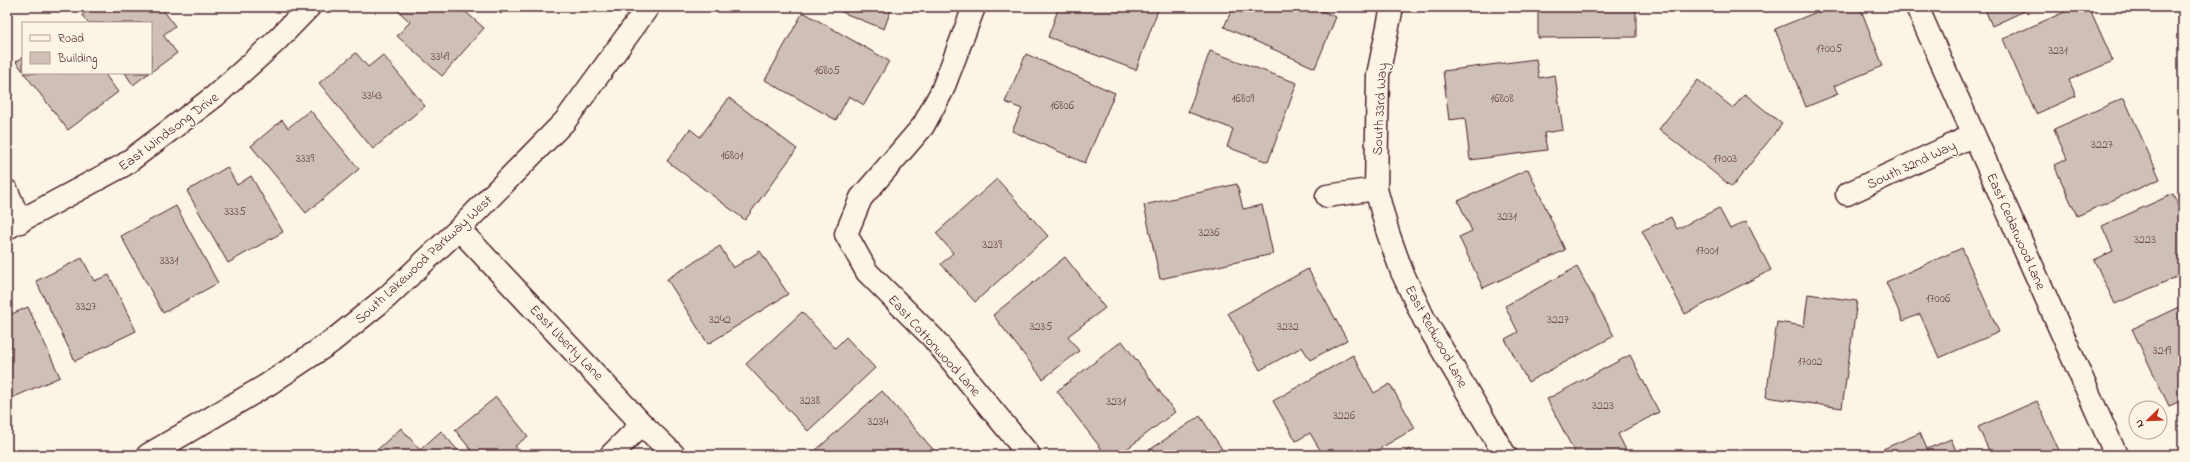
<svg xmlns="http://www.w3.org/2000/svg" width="2190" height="462" font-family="'Indie Flower',sans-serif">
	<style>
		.building { fill: #cfc0b7; stroke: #4a1f2b }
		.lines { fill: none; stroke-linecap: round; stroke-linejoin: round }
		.minor-casing { stroke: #4a1f2b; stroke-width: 25 }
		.tertiary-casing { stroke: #4a1f2b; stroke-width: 25 }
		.minor { stroke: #fcf5e5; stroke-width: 22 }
		.tertiary { stroke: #fcf5e5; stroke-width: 22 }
		.labels { text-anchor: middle; stroke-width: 3; stroke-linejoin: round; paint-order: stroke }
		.number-label { font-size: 12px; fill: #6b474e }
		.street-label { font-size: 14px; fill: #4a1f2b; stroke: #fcf5e5 }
	</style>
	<rect width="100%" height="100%" fill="#fcf5e5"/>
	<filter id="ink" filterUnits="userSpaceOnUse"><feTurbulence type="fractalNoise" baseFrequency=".025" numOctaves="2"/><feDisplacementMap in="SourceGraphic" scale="8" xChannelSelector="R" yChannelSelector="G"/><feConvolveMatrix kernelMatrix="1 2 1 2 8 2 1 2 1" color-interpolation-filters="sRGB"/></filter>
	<g filter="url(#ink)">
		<path class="building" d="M93,7h68l14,19 -12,9 14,18 -26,19v-49h-63l-6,-8z
			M394,7h66l24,21 -42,48 -45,-40 13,-14z
			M492,7h14l-5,7z
			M829,7h63l-8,22z
			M1059,7h100l-23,63 -88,-33z
			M1233,7h85l-1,2 19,8 -21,51 -91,-41z
			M1538,7h98v30l-98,1z
			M1829,7h31l23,59 -49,20 4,8 -32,13 -31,-78z
			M1984,7h49l-41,19z
			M2076,7h13l24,54 -44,19 7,16 -40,18 -33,-75z
			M803,12l86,49 -25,44 -15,-9 -13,24 -71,-40z
			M1210,51l87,32 -29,79 -41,-15 6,-18 -45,-17z
			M356,53l12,14 15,-12 42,51 -52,43 -54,-66z
			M1026,54l89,39 -30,70 -73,-32 10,-22 -17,-7z
			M23,57v14l-7,-9z
			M1536,59l3,19 16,-3 8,55 -19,3 3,17 -77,10 -5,-42 -16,2 -6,-49z
			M24,73h80l14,19 -50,38z
			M125,73h24l-16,12z
			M1698,80l35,28 12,-14 37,30 -50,63 -73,-58z
			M729,98l68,51 -52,71 -78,-59 23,-32 10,8z
			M2124,98l36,81 -83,37 -23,-51 13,-6 -13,-30z
			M310,110l49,59 -53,44 -55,-67 31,-26 6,8z
			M227,167l10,18 14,-9 32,56 -55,31 -41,-72z
			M1528,169l37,81 -82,38 -24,-51 13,-6 -14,-30z
			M997,179l51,57 -73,66 -34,-38 12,-11 -17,-20z
			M1237,184l6,25 19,-4 11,49 -113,25 -16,-74z
			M2173,194l10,23v57l-68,30 -21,-44 19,-9 -11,-25z
			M176,206l42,77 -55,30 -42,-77z
			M1719,208l11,21 16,-8 25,49 -86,44 -43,-83 29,-14 6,12z
			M720,246l13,22 27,-17 28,43 -80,50 -41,-65z
			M1962,248l37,84 -60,26 -19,-44 -17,7 -17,-39z
			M1065,257l40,51 -37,28 11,15 -36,28 -50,-64z
			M82,258l12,23 15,-6 27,56 -61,30 -39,-80z
			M1577,267l37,69 -86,46 -23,-43 13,-7 -13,-26z
			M1308,269l39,71 -37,20 -8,-13 -42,23 -32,-57z
			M1808,294l49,7 -15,107 -76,-11 11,-75 27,4z
			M2183,305v95l-14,6 -37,-77z
			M28,307l32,70 -53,23v-84z
			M802,312l33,36 11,-11 29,31 -67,63 -62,-67z
			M1122,341l53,71 -56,43h-13l-49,-64z
			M1353,355l21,38 16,-9 25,44 -46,27h-46l-13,-22 -14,8 -23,-40z
			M1630,355l29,57 -41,22 8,16 -9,5h-41l-29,-56z
			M882,391l56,64h-120l-3,-4z
			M496,397l32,39 -13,10 7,9h-47l-20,-25z
			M2037,401l24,54h-70l-13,-28z
			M1200,416l26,39h-84z
			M401,428l19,22 21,-19 21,24h-80l-5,-5z
			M1920,433l7,16 24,-10 7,16h-89z
			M1410,449l4,6h-14z"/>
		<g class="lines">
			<defs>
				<path id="minor" d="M974,7l-32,84 -19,35 -62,72 -15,36 21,38 66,66 96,117
					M1392,7l-14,68 -2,114 12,44 14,39 22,47 81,136
					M1917,7l199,448
					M7,191l13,31
					M1847,194l127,-59
					M1327,196l49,-7
					M7,228l117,-63 91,-69 59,-53 35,-36
					M611,455l31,-31"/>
				<path id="tertiary" d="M459,229l183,195 32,31
					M148,455l119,-70 64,-43 56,-45 72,-68 106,-108 83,-114"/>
			</defs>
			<use href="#minor" class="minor-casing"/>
			<use href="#tertiary" class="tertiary-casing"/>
			<use href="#minor" class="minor"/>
			<use href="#tertiary" class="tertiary"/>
		</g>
	</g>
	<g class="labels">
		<g class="number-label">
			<text x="1829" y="52">17005</text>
			<text x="2058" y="54">3231</text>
			<text x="440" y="60">3349</text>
			<text x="827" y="74">16805</text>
			<text x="372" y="99">3343</text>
			<text x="1243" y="102">16809</text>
			<text x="1502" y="102">16808</text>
			<text x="1062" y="109">16806</text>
			<text x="2102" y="148">3227</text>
			<text x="732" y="159">16801</text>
			<text x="305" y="162">3339</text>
			<text x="1725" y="162">17003</text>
			<text x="235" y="215">3335</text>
			<text x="1507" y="220">3231</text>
			<text x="1209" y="236">3236</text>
			<text x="2145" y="243">3223</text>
			<text x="992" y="248">3239</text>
			<text x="1707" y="254">17001</text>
			<text x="169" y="264">3331</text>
			<text x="1938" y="302">17006</text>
			<text x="86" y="310">3327</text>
			<text x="720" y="323">3242</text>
			<text x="1558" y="323">3227</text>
			<text x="1041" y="330">3235</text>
			<text x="1288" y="330">3232</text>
			<text x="2162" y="354">3219</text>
			<text x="1810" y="365">17002</text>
			<text x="810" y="404">3238</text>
			<text x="1116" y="405">3231</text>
			<text x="1603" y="409">3223</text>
			<text x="1344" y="419">3226</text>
			<text x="878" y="425">3234</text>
		</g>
		<g class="street-label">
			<text transform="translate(1379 109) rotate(-87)" y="5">South 33rd Way</text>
			<text transform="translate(168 131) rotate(-37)" y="5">East Windsong Drive</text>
			<text transform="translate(1911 164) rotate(-25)" y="5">South 32nd Way</text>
			<text transform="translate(2017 231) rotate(66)" y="5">East Cedarwood Lane</text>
			<text transform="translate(423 259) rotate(-43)" y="5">South Lakewood Parkway West</text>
			<text transform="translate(1437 336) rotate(61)" y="5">East Redwood Lane</text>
			<text transform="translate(567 342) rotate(46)" y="5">East Liberty Lane</text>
			<text transform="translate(935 345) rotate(48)" y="5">East Cottonwood Lane</text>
		</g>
	</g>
	<rect width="2190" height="462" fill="none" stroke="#fcf5e5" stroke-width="24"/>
	<rect x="12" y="12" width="2166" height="438" fill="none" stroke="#4a1f2b" stroke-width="1.5" filter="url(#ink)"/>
	<rect x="22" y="22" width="130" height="52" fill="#fcf5e5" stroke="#b59f9b"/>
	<rect x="30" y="35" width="20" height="6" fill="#fcf5e5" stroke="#b59f9b"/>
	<text x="58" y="42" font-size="12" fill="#4a1f2b">Road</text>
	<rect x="30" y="52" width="20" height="12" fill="#cfc0b7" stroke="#b59f9b"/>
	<text x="58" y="62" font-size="12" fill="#4a1f2b">Building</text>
	<g transform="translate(2148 420) rotate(247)"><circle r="19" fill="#fcf5e5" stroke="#b59f9b"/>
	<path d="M0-3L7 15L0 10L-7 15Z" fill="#c8321e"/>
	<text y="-6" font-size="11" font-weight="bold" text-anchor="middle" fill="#4a1f2b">N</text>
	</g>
</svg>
